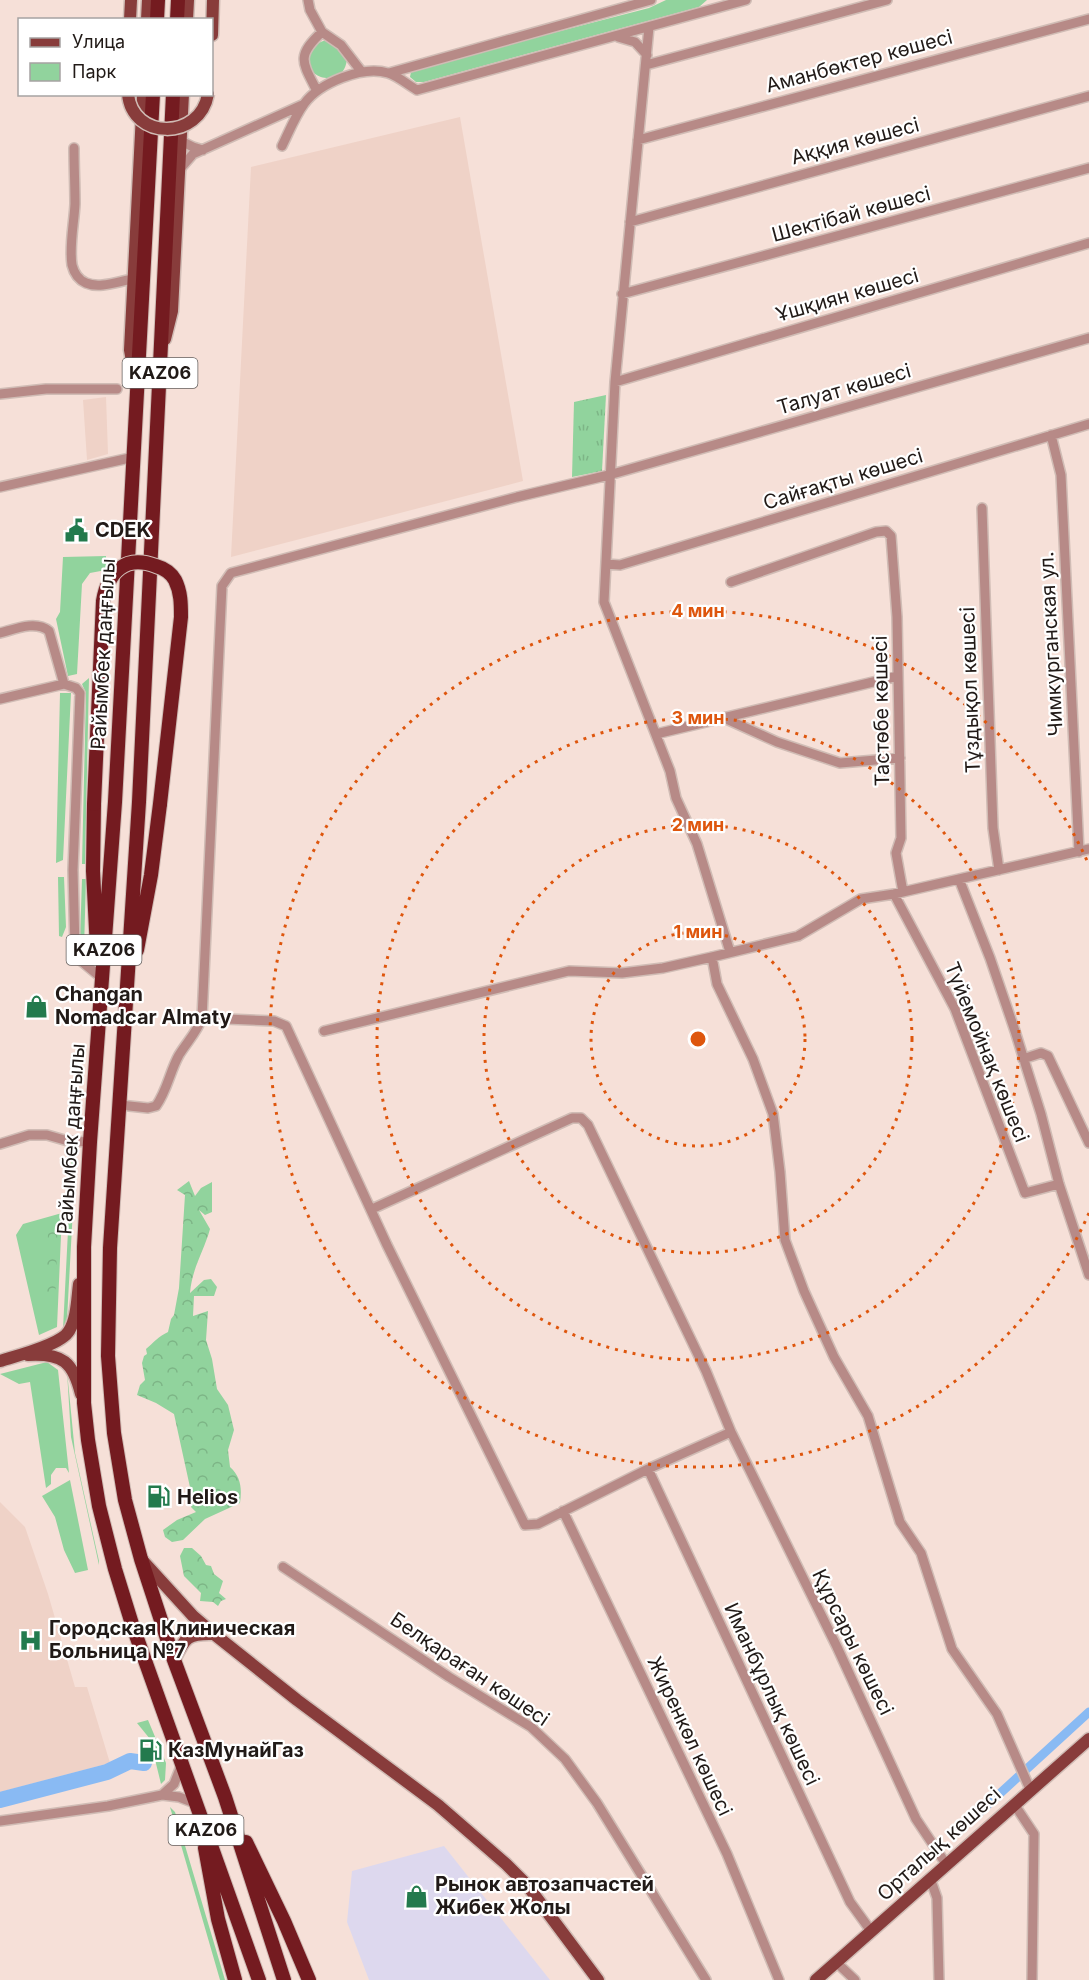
<svg xmlns="http://www.w3.org/2000/svg" width="1089" height="1980" font-family="Inter,sans-serif">
	<style>
		.commercial { fill: #ddd8ee }
		.built { fill: #efd2c7 }
		.green { fill: #91d39d }
		.forest { fill: url(#forest-crowns) }
		.park { fill: url(#park-tufts) }
		.lines { fill: none; stroke-linecap: round; stroke-linejoin: round }
		.canal { stroke: #89baf3; stroke-width: 9 }
		.river { stroke: #89baf3; stroke-width: 16 }
		.minor-casing { stroke: #d0bcb5; stroke-width: 12 }
		.major-casing { stroke: #d0bcb5; stroke-width: 15 }
		.highway-casing { stroke: #d0bcb5; stroke-width: 16 }
		.minor { stroke: #b78a87; stroke-width: 9 }
		.major { stroke: #883c3b; stroke-width: 12 }
		.highway { stroke: #741b20; stroke-width: 14 }
		.major-bridge-casing { stroke: #d0bcb5; stroke-width: 15; stroke-linecap: butt }
		.highway-bridge-casing { stroke: #d0bcb5; stroke-width: 16; stroke-linecap: butt }
		.major-bridge { stroke: #883c3b; stroke-width: 12 }
		.highway-bridge { stroke: #741b20; stroke-width: 14 }
		.ring { fill: none; stroke: #de560d; stroke-width: 3; stroke-dasharray: 3 6 }
		.labels { text-anchor: middle; stroke-width: 4.5; stroke-linejoin: round; paint-order: stroke }
		.shield { fill: #fff; stroke: #645f5d; stroke-width: 1.5 }
		.shield-label { font-size: 18px; font-weight: bold; fill: #211a17 }
		.street-label { font-size: 20px; fill: #211a17; stroke: #fff }
		.poi-label { font-size: 20px; font-weight: bold; fill: #211a17; stroke: #fff; text-anchor: start }
		.centre { fill: #de560d; stroke: #fff; stroke-width: 3 }
		.ring-label { font-size: 18px; text-anchor: middle; font-weight: bold; fill: #de560d; stroke: #fff; stroke-width: 4.5; stroke-linejoin: round; paint-order: stroke }
	</style>
	<defs>
		<pattern id="forest-crowns" width="20" height="18" patternUnits="userSpaceOnUse" patternTransform="scale(1.5)"><rect width="20" height="18" fill="#91d39d"/><path d="M2 6a3 3 0 1 1 6 0M12 15a3 3 0 1 1 6 0" fill="none" stroke="#7db586"/></pattern>
		<pattern id="park-tufts" width="24" height="20" patternUnits="userSpaceOnUse" patternTransform="scale(1.5)"><rect width="24" height="20" fill="#91d39d"/><path d="M3 7l-1-3M5 7V3M7 7l1-3M15 17l-1-3M17 17v-4M19 17l1-3" fill="none" stroke="#7db586"/></pattern>
	</defs>
	<rect width="100%" height="100%" fill="#f6e0d8"/>
	<path class="commercial" d="M444,1846l106,134h-181l-22,-58 5,-51z"/>
	<path class="built" d="M460,117l63,364 -292,76 20,-390z
		M106,397l2,57 -21,6 -4,-60z
		M0,1502l25,25 23,67 27,93h12l23,76 -110,29z"/>
	<path class="green" d="M666,0h41l-8,7 -275,75h-8l-6,-5 1,-5 3,-3 235,-61z
		M328,40l19,15c1,40 -55,22 -34,-6 4,-6 8,-8 15,-9z
		M106,556v14l-16,3 -8,11 -5,90 -9,2 -12,-57 4,-7 3,-55z
		M89,678l-4,186h-3l4,-171 -4,-9z
		M60,693h11l-8,167 -7,3z
		M58,877h6l2,50 -4,10 -3,-1z
		M82,879h4l-2,70 -4,-8z
		M72,1152l4,1 -9,166 -4,10z
		M62,1213l-5,114 -18,8 -23,-100 7,-11z
		M47,1362l11,8 11,103 -3,-5h-10l-5,7v9l-5,4 -16,-106 -11,2 -19,-10z
		M67,1371l8,82 24,108v4l-28,-128z
		M70,1480l18,90 -13,3 -11,-23 -9,-33 -13,-21z
		M148,1720l18,43 -1,17 -4,4 -11,-45 -13,-16z
		M170,1807l5,5 50,168h-5z"/>
	<path class="forest" d="M189,1181l6,15 6,-8 11,-6v30l-7,3 -6,-5 11,19c-6,22 -18,39 -20,64l14,-13 7,-1 6,8 -3,9h-20l-1,20 15,-5 -2,29 6,19 5,30 11,16 6,25 -6,20 2,17c11,10 12,21 10,36l-35,16 -22,21 -11,2 -7,-5 -2,-7 14,-10 19,-8 -5,-5 2,-6 -19,-87 -18,-11 -19,-8 3,-10 5,-5 -3,-17 2,-7 3,-2 -1,-5c7,-6 13,-13 22,-17l3,-13 3,-4 5,-27 6,-93 -8,-5z
		M49,1219l9,1 -3,87 -5,4 -7,-1z
		M184,1548h8l9,8 5,9 5,1 3,8 9,7 -4,12 7,6 -5,2 -3,5 -5,-4 -13,-1 1,-8 -17,-17 -4,-20z"/>
	<path class="park" d="M606,395l-4,76 -30,6 2,-75z"/>
	<g class="lines">
		<path class="canal" d="M972,1819l117,-107"/>
		<path class="river" d="M0,1800l107,-28 23,-11 14,2"/>
		<defs>
			<path id="minor" d="M308,0l2,10 12,22 19,13 20,26
				M649,27l-34,355 -11,220 66,169 6,27 21,46 33,108
				M618,37l17,5 12,13
				M646,65l241,-65
				M389,73l262,-73
				M317,91c-15,-29 -21,-35 5,-59
				M638,140l451,-121
				M181,141l12,6 10,3
				M282,146c7,-14 13,-30 22,-42 15,-21 59,-39 84,-31 10,3 20,12 29,17l329,-90
				M74,148c0,19 1,37 1,56 -1,20 -6,42 -3,61 2,8 7,15 14,18 14,6 33,-2 47,-4
				M179,170l14,-16 109,-49
				M630,222l459,-126
				M622,294l467,-126
				M615,382l474,-139
				M0,394l46,-5h71
				M1051,435l10,40 18,377
				M0,487l134,-30
				M982,508l11,320 6,42
				M606,564l14,1 469,-141
				M731,582l145,-50 10,-1 5,5 6,81 4,221 -5,15 7,39
				M0,633c15,-4 36,-13 49,-2l15,53 12,4 4,5 -7,177 2,78 5,12 18,15
				M0,699l64,-15
				M724,718l53,24 63,21 60,-5
				M656,734l242,-58
				M959,879l31,79 25,73 26,83 18,70 30,91
				M894,894l61,115 70,184 34,-9
				M712,957l5,27 36,75 20,55 7,58 5,68 19,51 30,66 34,59 32,106 21,31 31,96 45,65 33,75
				M202,1018l72,3 12,5 101,219 138,280 13,-1 110,-55 83,-37
				M324,1031l245,-60 53,2 41,-5 49,-11 86,-21 63,-37 33,-5 195,-45
				M1023,1059l18,-6 7,3 41,87
				M120,1105l28,3 8,-2c11,-15 14,-35 23,-51 8,-13 18,-23 23,-37l20,-432 9,-13 286,-76 92,-22 480,-137
				M0,1144l29,-9h18l21,6 22,1
				M372,1209l200,-91h9l7,7 118,246 25,61 106,215 79,172 30,45
				M648,1469l202,433 21,29
				M563,1511l164,343 52,126
				M283,1567l166,110 82,50 34,32 32,44 109,177
				M162,1795l12,-11 8,-20
				M1014,1804l20,30 -2,146
				M0,1821l108,-15 54,-11 17,2 18,7
				M930,1878l7,20 2,82
				M836,1962l19,18"/>
			<path id="major" d="M130,20l1,-20
				M147,20l1,-20
				M187,20l1,-20
				M212,35l1,-35
				M165,339l7,-28 11,-217
				M135,378l-5,-28 13,-256
				M28,1355c35,-2 45,7 53,39
				M0,1361c16,-5 61,-16 69,-30 8,-13 8,-32 10,-47
				M142,1560l51,56 21,18 83,66 141,105 68,59 21,21 71,95
				M174,1660c11,-23 14,-27 40,-26
				M816,1980l273,-241"/>
			<path id="highway" d="M157,20l1,-20
				M177,20l1,-20
				M153,94l-38,708 -25,340 -6,105v156l4,37 11,66 16,63 17,55 127,356
				M173,94l-34,708 -29,446 -2,108 6,77 11,67 16,59 33,101 51,137 59,183
				M94,804l-1,67 4,78
				M137,950l14,-75 9,-71
				M246,1842l38,79 25,59
				M205,1848l13,71 17,61"/>
		</defs>
		<use href="#minor" class="minor-casing"/>
		<use href="#major" class="major-casing"/>
		<use href="#highway" class="highway-casing"/>
		<use href="#minor" class="minor"/>
		<use href="#major" class="major"/>
		<use href="#highway" class="highway"/>
		<defs>
			<path id="major-bridge" d="M128,94c4,46 72,47 80,0"/>
			<path id="highway-bridge" d="M94,804l9,-203c5,-29 22,-47 53,-35 7,2 15,7 19,14 6,12 6,24 6,37l-21,187"/>
		</defs>
		<use href="#major-bridge" class="major-bridge-casing"/>
		<use href="#highway-bridge" class="highway-bridge-casing"/>
		<use href="#major-bridge" class="major-bridge"/>
		<use href="#highway-bridge" class="highway-bridge"/>
	</g>
	<g class="ring">
		<circle cx="698" cy="1039" r="107"/>
		<circle cx="698" cy="1039" r="214"/>
		<circle cx="698" cy="1039" r="321"/>
		<path d="M1089 1213A428 428 0 1 1 1089 865"/>
	</g>
	<defs>
		<symbol id="civic-bare" viewBox="-9 -9 18 18"><path d="M-.6-6.5H3V-4.5H.6V-3L4-1V1h2V6H-6V1h2V-1L-.6-3ZM-1.2 2.5V6h2.4V2.5Z" fill="#237a4d" stroke="#fff" stroke-width="2.5" paint-order="stroke"/></symbol>
		<symbol id="shop-bare" viewBox="-9 -9 18 18"><path d="M-5-2.5h2.3a2.7 3.5 0 0 1 5.4 0H5L5.5 6h-11ZM-1.5-2.5h3a1.5 2.3 0 0 0-3 0Z" fill="#237a4d" stroke="#fff" stroke-width="2.5" paint-order="stroke"/></symbol>
		<symbol id="fuel-bare" viewBox="-9 -9 18 18"><path d="M-5.5-6h7V0h2V4h1.3V-2.5L3-4.5l.8-.8L6-3V5H2.5V1h-1V6h-7ZM-4.2-4.7v3.2H.2V-4.7Z" fill="#237a4d" stroke="#fff" stroke-width="2.5" paint-order="stroke"/></symbol>
		<symbol id="hospital-bare" viewBox="-9 -9 18 18"><path d="M-5-5h3v3.5h4V-5h3V5h-3V1.5h-4V5h-3Z" fill="#237a4d" stroke="#fff" stroke-width="2.5" paint-order="stroke"/></symbol>
	</defs>
	<g fill-rule="evenodd">
		<use href="#civic-bare" x="60" y="514" width="33" height="33"/>
		<use href="#shop-bare" x="20" y="990" width="33" height="33"/>
		<use href="#fuel-bare" x="142" y="1480" width="33" height="33"/>
		<use href="#hospital-bare" x="14" y="1624" width="33" height="33"/>
		<use href="#fuel-bare" x="134" y="1734" width="33" height="33"/>
		<use href="#shop-bare" x="400" y="1880" width="33" height="33"/>
	</g>
	<g class="labels">
		<g class="shield">
			<rect x="122.5" y="358" width="75" height="30" rx="4.5"/>
			<rect x="66.5" y="935" width="75" height="30" rx="4.5"/>
			<rect x="168.5" y="1815" width="75" height="30" rx="4.5"/>
		</g>
		<g class="shield-label">
			<text x="160" y="379">KАZ06</text>
			<text x="104" y="956">KАZ06</text>
			<text x="206" y="1836">KАZ06</text>
		</g>
		<g class="street-label">
			<text transform="translate(859 61) rotate(-15)" y="7">Аманбөктер көшесі</text>
			<text transform="translate(855 141) rotate(-15)" y="7">Аққия көшесі</text>
			<text transform="translate(851 214) rotate(-15)" y="7">Шектібай көшесі</text>
			<text transform="translate(847 295) rotate(-16)" y="7">Ұшқиян көшесі</text>
			<text transform="translate(844 389) rotate(-16)" y="7">Талуат көшесі</text>
			<text transform="translate(843 479) rotate(-17)" y="7">Сайғақты көшесі</text>
			<text transform="translate(1051 644) rotate(-93)" y="7">Чимкурганская ул.</text>
			<text transform="translate(103 654) rotate(-87)" y="7">Райымбек даңғылы</text>
			<text transform="translate(970 690) rotate(-92)" y="7">Тұздықол көшесі</text>
			<text transform="translate(881 711) rotate(-91)" y="7">Тастөбе көшесі</text>
			<text transform="translate(987 1052) rotate(68)" y="7">Түйемойнақ көшесі</text>
			<text transform="translate(71 1139) rotate(-86)" y="7">Райымбек даңғылы</text>
			<text transform="translate(853 1642) rotate(64)" y="7">Құрсары көшесі</text>
			<text transform="translate(470 1669) rotate(34)" y="7">Белқараған көшесі</text>
			<text transform="translate(772 1694) rotate(65)" y="7">Иманбұрлық көшесі</text>
			<text transform="translate(690 1736) rotate(65)" y="7">Жиренкөл көшесі</text>
			<text transform="translate(939 1844) rotate(-42)" y="7">Орталық көшесі</text>
		</g>
		<g class="poi-label">
			<text x="95" y="537">CDEK</text>
			<text x="55" y="1001">Changan<tspan x="55" dy="23">Nomadcar Almaty</tspan></text>
			<text x="177" y="1504">Helios</text>
			<text x="49" y="1635">Городская Клиническая<tspan x="49" dy="23">Больница №7</tspan></text>
			<text x="168" y="1757">КазМунайГаз</text>
			<text x="435" y="1891">Рынок автозапчастей<tspan x="435" dy="23">Жибек Жолы</tspan></text>
		</g>
	</g>
	<circle cx="698" cy="1039" r="9" class="centre"/>
	<g class="ring-label">
		<text x="698" y="617">4 мин</text>
		<text x="698" y="724">3 мин</text>
		<text x="698" y="831">2 мин</text>
		<text x="698" y="938">1 мин</text>
	</g>
	<rect x="18" y="18" width="195" height="78" fill="#ffffff" stroke="#a6a3a2" stroke-width="1.5"/>
	<rect x="30" y="38" width="30" height="9" fill="#883c3b" stroke="#a6a3a2" stroke-width="1.5"/>
	<text x="72" y="48" font-size="18" fill="#211a17">Улица</text>
	<rect x="30" y="63" width="30" height="18" fill="#91d39d" stroke="#a6a3a2" stroke-width="1.5"/>
	<text x="72" y="78" font-size="18" fill="#211a17">Парк</text>
</svg>
